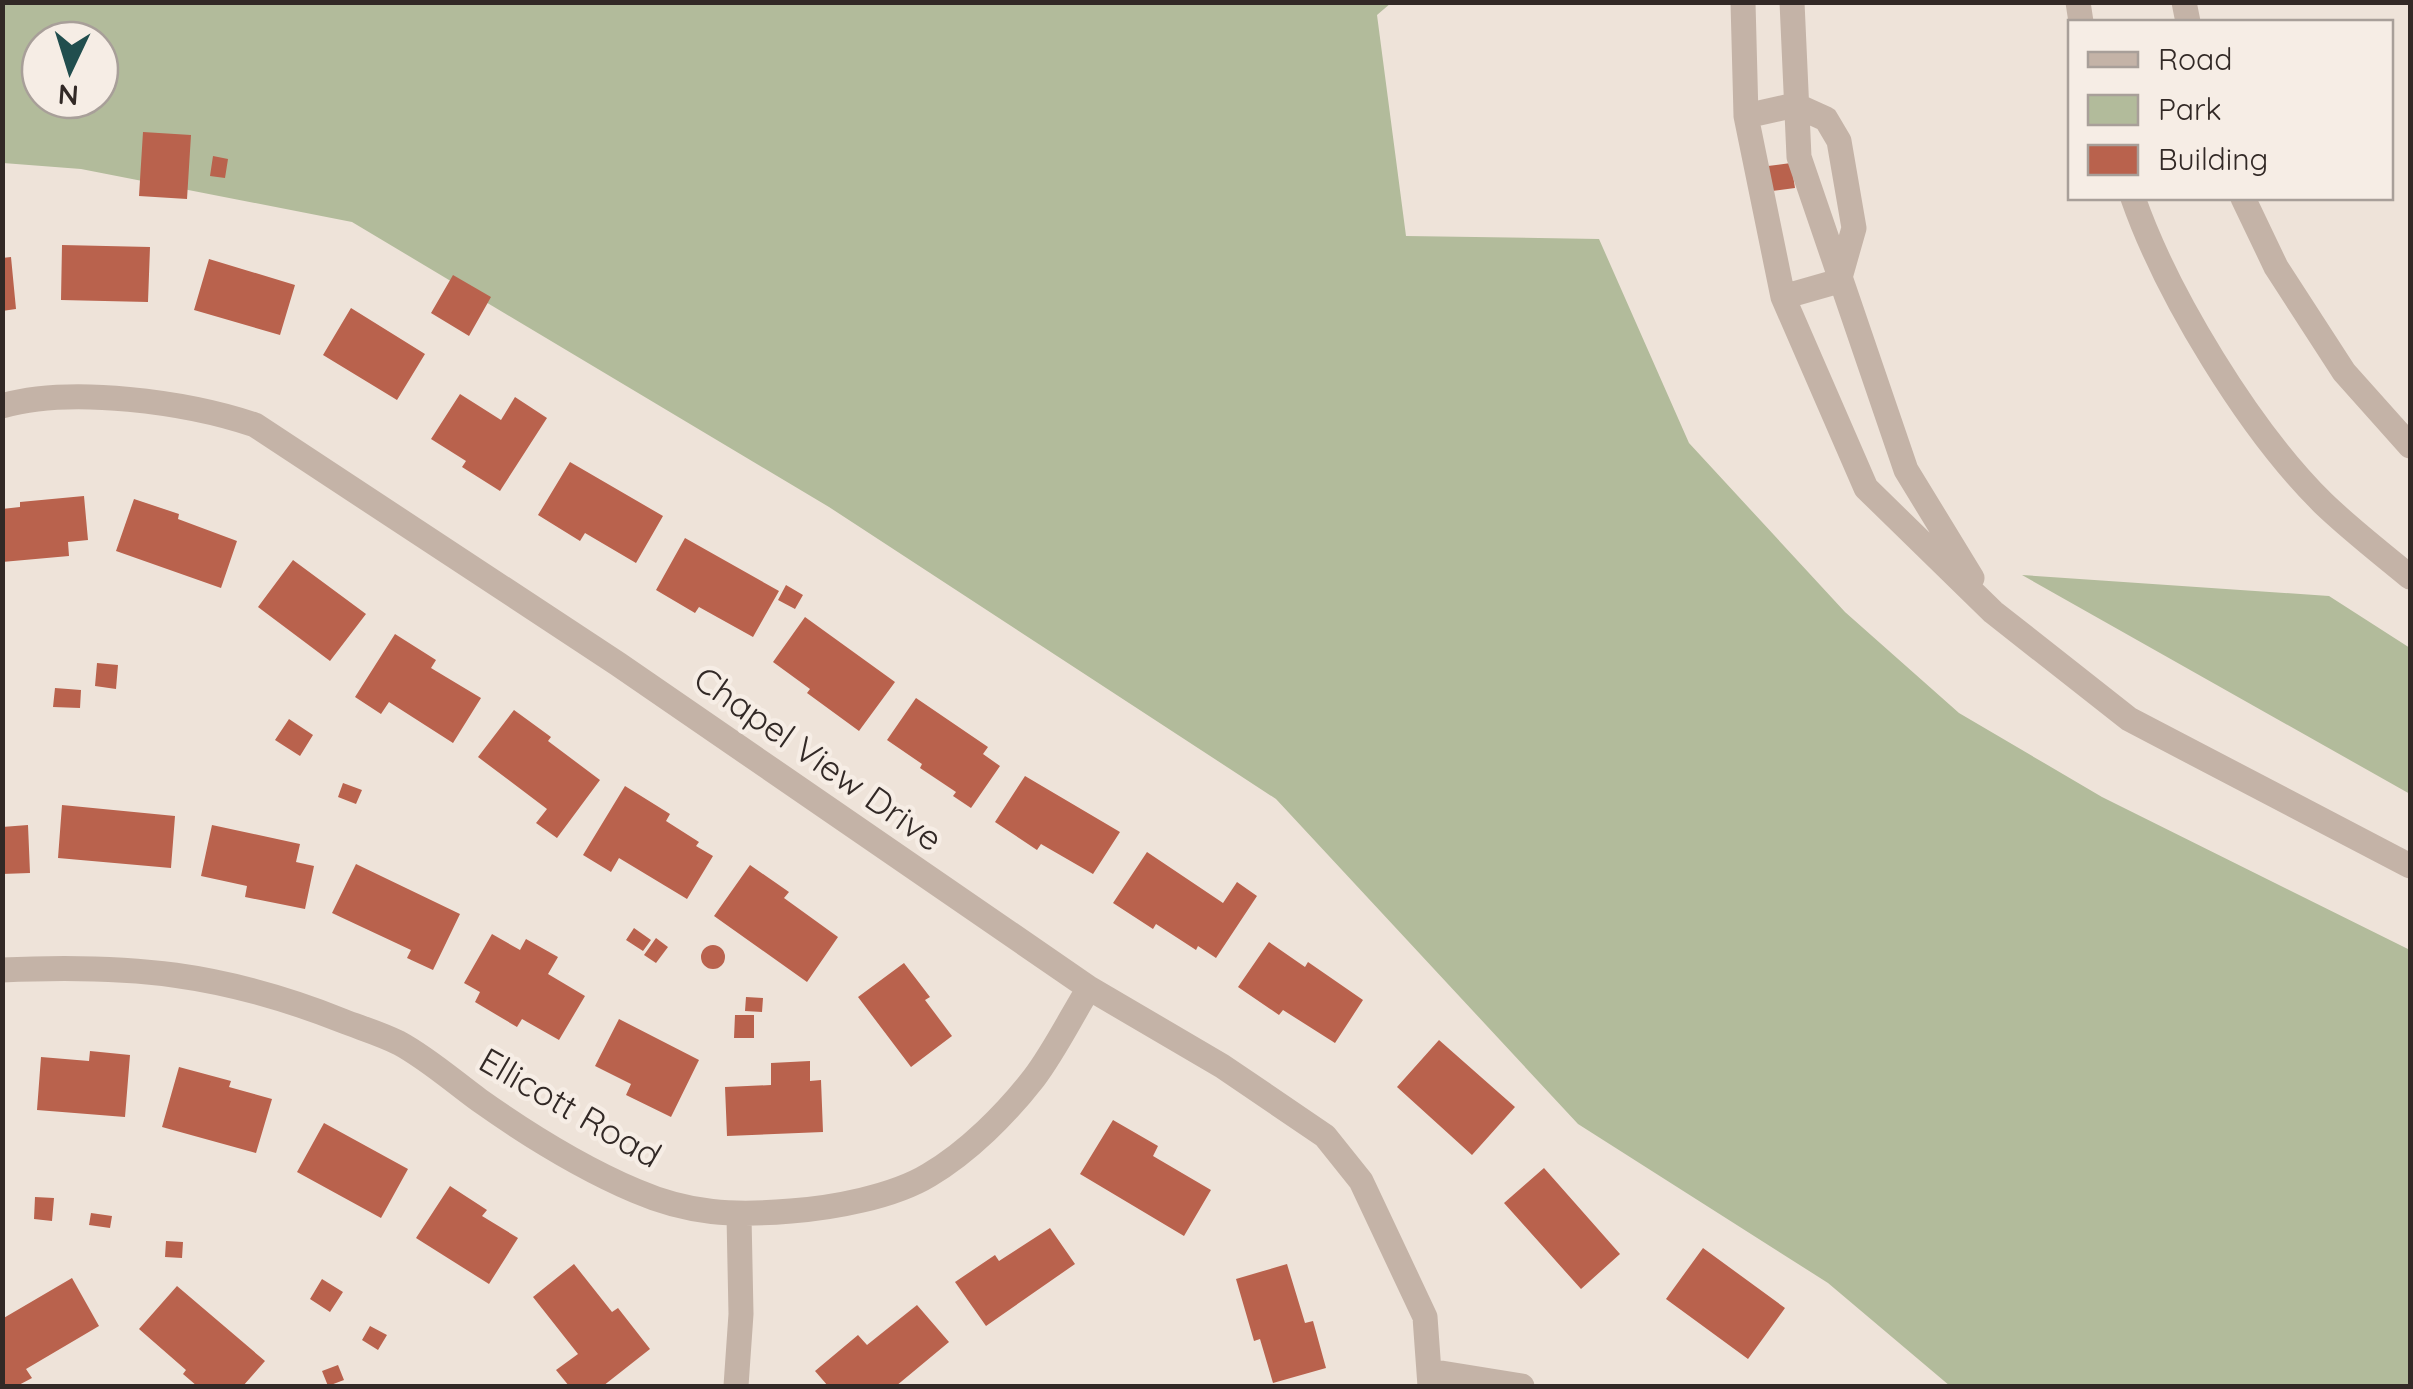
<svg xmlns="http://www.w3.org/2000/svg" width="2413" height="1389" font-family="Quicksand,sans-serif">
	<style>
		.green { fill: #b2bb9b; fill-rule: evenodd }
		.building { fill: #b9624d }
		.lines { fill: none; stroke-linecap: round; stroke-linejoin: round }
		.minor { stroke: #c4b3a7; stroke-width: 25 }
		.labels { text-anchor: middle; stroke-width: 9; stroke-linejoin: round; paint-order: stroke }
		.street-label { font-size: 35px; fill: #322926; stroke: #f6ede5 }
	</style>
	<rect width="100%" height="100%" fill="#eee3d9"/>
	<path class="green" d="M2,3h1389l-14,12 29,221 193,3 90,204 156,169 114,101 143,84 308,153v436h-460l-122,-103 -250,-159 -302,-325 -447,-292 -477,-285 -271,-53 -78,-6zM40,40h60v60h-60z
		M2022,575l307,21 81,52v146z"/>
	<path class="building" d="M143,132l48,3 -4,64 -48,-3z
		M213,156l15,3 -3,19 -15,-2z
		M1791,163l4,25 -23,3 -4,-25z
		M62,245l88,2 -2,55 -87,-2z
		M11,257l5,52 -14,2v-53z
		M209,259l86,26 -15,50 -86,-25z
		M453,275l38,22 -22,39 -38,-23z
		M351,308l74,46 -28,46 -74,-45z
		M460,394l41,26 14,-23 32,21 -47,73 -38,-24 4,-6 -35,-22z
		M570,462l93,54 -27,47 -51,-30 -5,8 -42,-26z
		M84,496l4,44 -20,2 1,14 -67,6v-53l18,-2v-5z
		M134,499l45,15 -1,5 59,22 -16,47 -105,-37z
		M685,538l94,53 -26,46 -54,-30 -4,6 -39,-23z
		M293,560l73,54 -36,47 -72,-54z
		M786,585l17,10 -8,14 -17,-9z
		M805,617l90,65 -36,49 -52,-38 3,-4 -37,-27z
		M395,634l41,26 -5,8 50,30 -28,45 -64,-41 -8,12 -26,-17z
		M97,663l21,2 -2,24 -21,-3z
		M55,688l26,2 -1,18 -27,-1z
		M916,698l72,49 -5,7 17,12 -29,42 -18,-12 3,-4 -36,-24 2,-4 -35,-24z
		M514,710l37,27 -3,4 52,39 -43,58 -21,-15 11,-14 -69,-52z
		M289,719l24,16 -13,21 -25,-16z
		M1025,776l95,56 -27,42 -52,-30 -4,6 -42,-28z
		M343,783l19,7 -6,14 -18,-7z
		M625,786l45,28 -4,7 33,21 -3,4 17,10 -26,43 -68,-41 -8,14 -28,-17z
		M62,805l113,11 -4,52 -113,-10z
		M28,825l2,48 -28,1v-47z
		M212,825l88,19 -4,18 18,4 -9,43 -60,-12 2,-11 -46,-10z
		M1147,852l76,51 14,-21 20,14 -41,62 -18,-12 -2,4 -40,-26 -3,5 -40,-26z
		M356,864l104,50 -27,56 -26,-12 4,-8 -79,-37z
		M750,865l39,27 -5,6 54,39 -31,45 -93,-66z
		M634,928l17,12 -8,11 -17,-11z
		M492,934l28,16 6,-11 32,18 -10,17 37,22 -26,44 -37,-21 -5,8 -42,-25 5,-10 -16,-9z
		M656,938l12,9 -12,16 -12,-8z
		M1269,942l36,25 3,-5 55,38 -28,43 -52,-33 -4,5 -41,-28z
		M701 957a12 12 0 1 1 24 0a12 12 0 1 1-24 0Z
		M904,963l26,34 -5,3 27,36 -41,31 -53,-70z
		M746,997l17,1 -1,14 -17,-1z
		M735,1015h19v23h-20z
		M619,1019l80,41 -28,57 -45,-22 5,-11 -36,-18z
		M1439,1040l76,67 -43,48 -75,-68z
		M90,1051l40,4 -5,62 -88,-7 4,-53 48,4z
		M810,1061v20l11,-1 2,52 -96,4 -2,-49 46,-2v-22z
		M179,1067l52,14 -2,6 43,12 -16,54 -94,-26z
		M1113,1120l45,26 -5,10 58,34 -27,46 -104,-62z
		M324,1123l84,46 -27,49 -84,-46z
		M1544,1168l76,86 -39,35 -77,-86z
		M450,1186l37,24 -5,6 36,22 -29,46 -73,-46z
		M35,1197l19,1 -2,23 -18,-2z
		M91,1213l21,3 -2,12 -21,-3z
		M1050,1228l25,36 -89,62 -31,-44 40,-27 4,6z
		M166,1241l17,1 -1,16 -17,-1z
		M1703,1248l82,60 -37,51 -82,-60z
		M574,1264l38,48 6,-4 32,41 -47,37h-34l-13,-16 22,-16 -45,-57z
		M1287,1264l18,59 8,-2 13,47 -53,15 -13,-44 -6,2 -18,-62z
		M72,1278l27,48 -73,43 6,9 -15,8h-15v-67z
		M322,1279l21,13 -13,20 -20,-13z
		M177,1286l88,75 -22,25h-46l-14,-12 3,-4 -47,-41z
		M917,1305l32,37 -53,44h-68l-13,-15 43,-36 9,10z
		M370,1326l17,9 -9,15 -16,-10z
		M338,1365l6,15 -16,6 -6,-15z"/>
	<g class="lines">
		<path class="minor" d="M1743,2l3,114 37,181 83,191 127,124 136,107 281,147
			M1792,2l7,155 107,313 66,108
			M2078,2l3,20
			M2184,2l4,20
			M1746,116l49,-11 31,14 13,22 15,87 -15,53
			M2133,198c34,97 116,232 190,305 27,26 58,50 87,74
			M2243,198l33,69 68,105 66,74
			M1783,297l56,-16
			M2,406c69,-20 185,-4 253,19l363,239 471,324 133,78 103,70 36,45 64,136 5,69
			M2,970c128,-6 221,3 341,51 18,7 38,13 56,22 28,15 54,38 80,57 48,34 103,68 157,91 53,23 98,25 155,20 41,-3 102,-14 138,-36 39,-23 77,-61 105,-97 21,-28 37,-61 55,-90
			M1429,1371l93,15
			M736,1386l5,-72 -2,-98"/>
	</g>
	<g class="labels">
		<g class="street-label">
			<text transform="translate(818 759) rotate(35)" y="12">Chapel View Drive</text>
			<text transform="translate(570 1108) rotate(30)" y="12">Ellicott Road</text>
		</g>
	</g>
	<rect width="2413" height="1389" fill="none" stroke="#322926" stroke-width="10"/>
	<rect x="2068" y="20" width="325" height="180" fill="#f6ede5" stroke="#a89f99" stroke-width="2.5"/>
	<rect x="2088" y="52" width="50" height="15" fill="#c4b3a7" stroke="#a89f99" stroke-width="2.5"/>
	<text x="2158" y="70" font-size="30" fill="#322926">Road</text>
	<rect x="2088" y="95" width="50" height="30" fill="#b2bb9b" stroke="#a89f99" stroke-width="2.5"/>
	<text x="2158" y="120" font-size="30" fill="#322926">Park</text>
	<rect x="2088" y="145" width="50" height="30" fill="#b9624d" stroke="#a89f99" stroke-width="2.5"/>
	<text x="2158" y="170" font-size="30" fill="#322926">Building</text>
	<g transform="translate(70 70) rotate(184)"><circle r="48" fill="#f6ede5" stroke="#a89f99" stroke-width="2.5"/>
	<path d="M0-8L18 38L0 25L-18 38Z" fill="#214e4e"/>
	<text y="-15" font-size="28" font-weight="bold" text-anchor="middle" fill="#322926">N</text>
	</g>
</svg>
